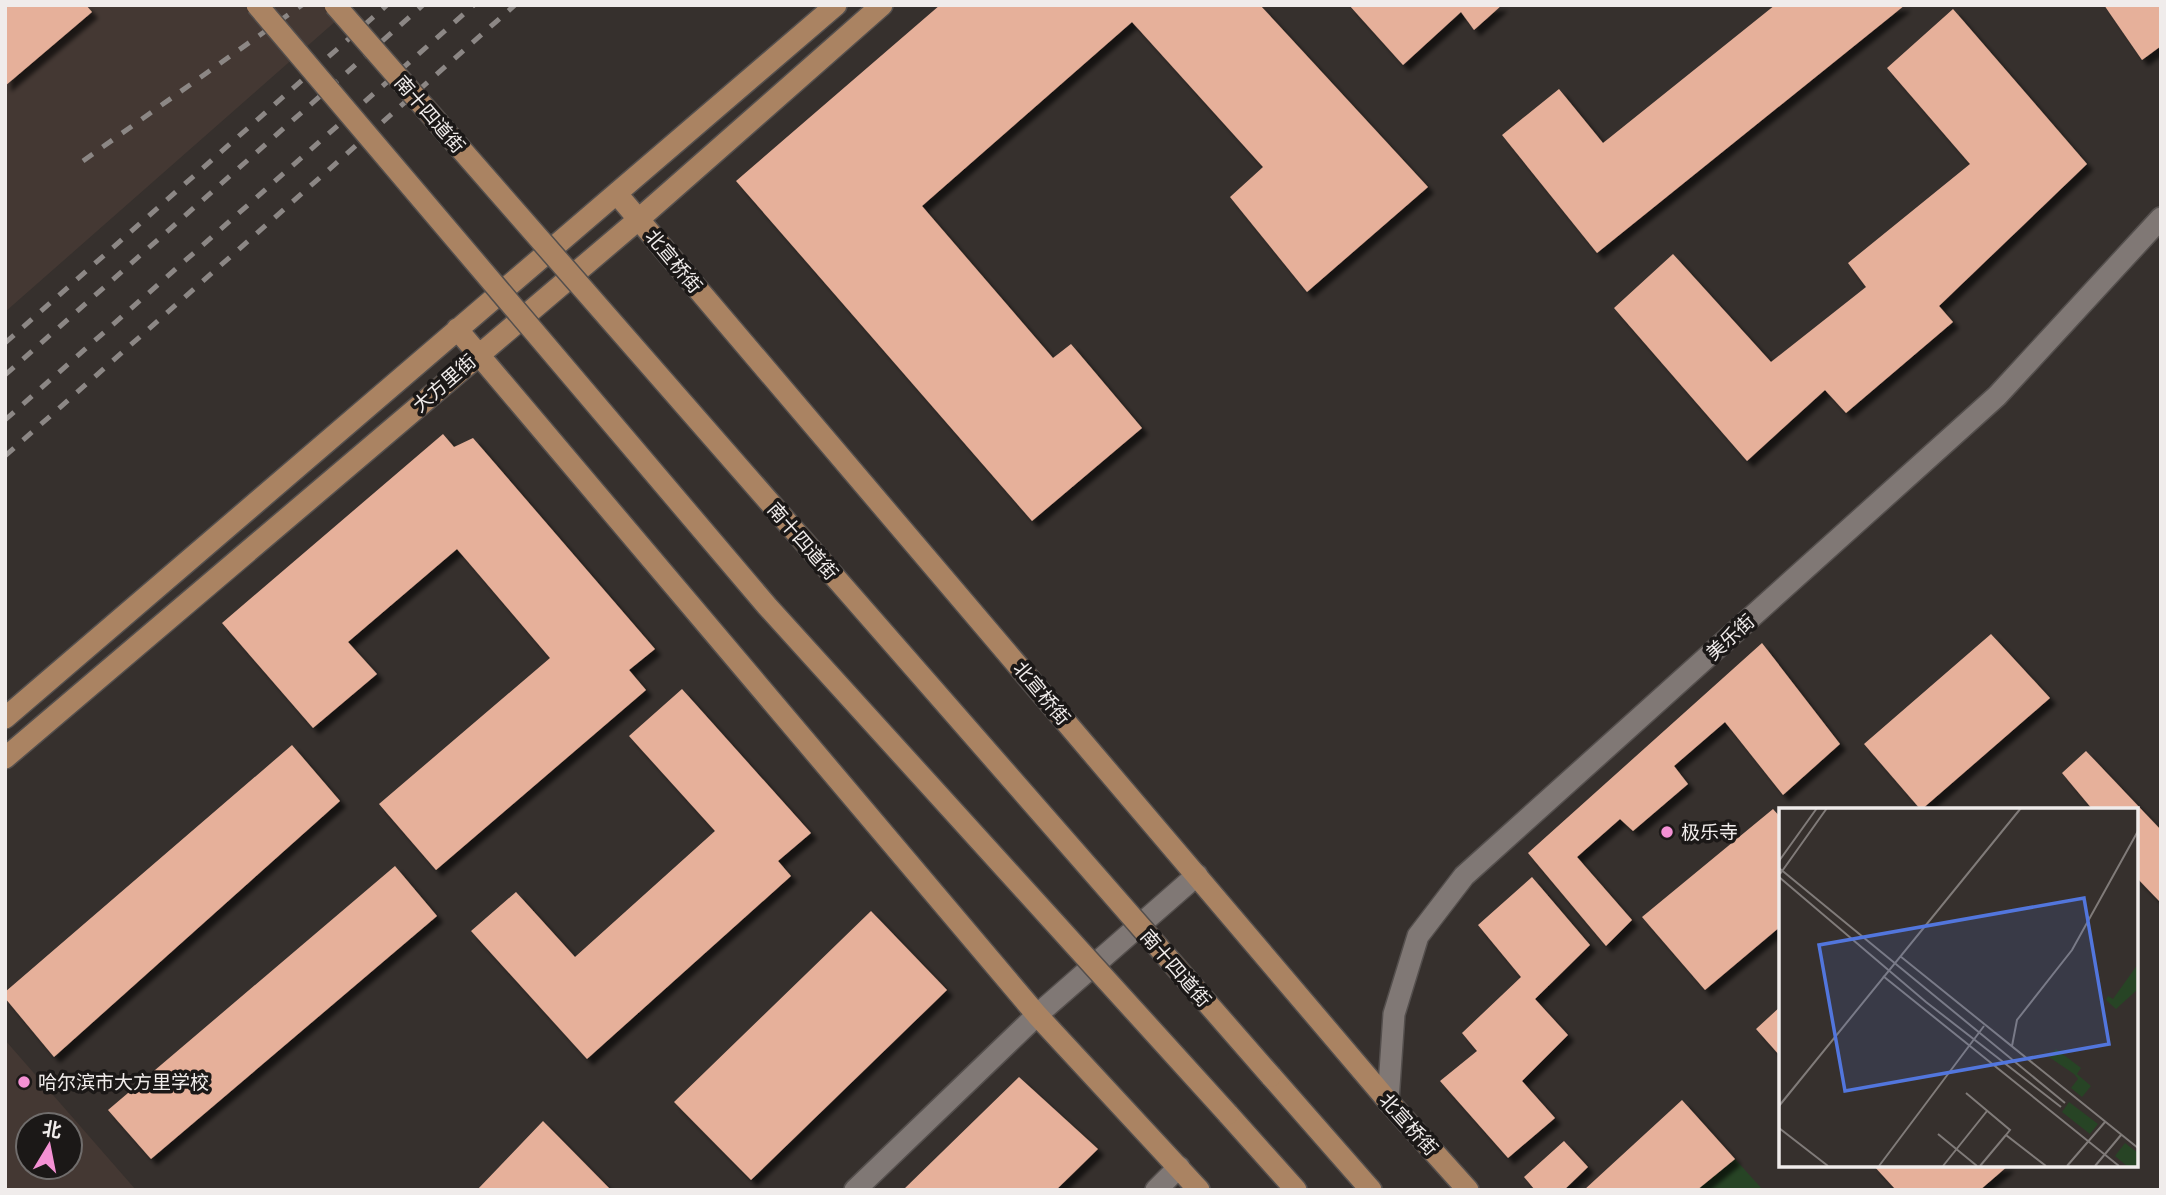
<svg xmlns="http://www.w3.org/2000/svg" width="2166" height="1195" font-family="Ubuntu,'Noto Sans SC',sans-serif">
	<style>
		.built { fill: #443833; fill-rule: evenodd }
		.green { fill: #274425 }
		.building { fill: #e6b09a; filter: url(#shadow) }
		.lines { fill: none; stroke-linecap: round; stroke-linejoin: round }
		.minor-casing { stroke: #544f4d; stroke-width: 24 }
		.major-casing { stroke: #544f4d; stroke-width: 24 }
		.minor { stroke: #807875; stroke-width: 21 }
		.major { stroke: #aa8362; stroke-width: 21 }
		.rail { stroke: #8c8785; stroke-width: 5; stroke-dasharray: 12 12; stroke-linecap: butt }
		.major-bridge-casing { stroke: #544f4d; stroke-width: 24; stroke-linecap: butt }
		.major-bridge { stroke: #aa8362; stroke-width: 21 }
		.poi-dot { fill: #f491d4; stroke: #1b1817; stroke-width: 2.5 }
		.labels { text-anchor: middle; stroke-width: 7; stroke-linejoin: round; paint-order: stroke }
		.street-label { font-size: 19px; fill: #f0eceb; stroke: #1b1817 }
		.poi-label { font-size: 19px; fill: #f0eceb; stroke: #1b1817; text-anchor: start }
		.inset-road { fill: none; stroke: #807b79; stroke-width: 2 }
		.view { fill: #5276dd; fill-opacity: 0.15; stroke: #5276dd; stroke-width: 3.5 }
		.inset-edge { fill: none; stroke: #f0eceb; stroke-width: 3.5 }
	</style>
	<defs>
		<filter id="shadow"><feDropShadow dx="6" dy="6" stdDeviation="2" flood-color="#0009"/></filter>
	</defs>
	<rect width="100%" height="100%" fill="#36302d"/>
	<path class="built" d="M5,5h349l-349,307z
		M5,1040l131,150h-131zM28,1125h42v42h-42z"/>
	<path class="green" d="M1735,1159l28,31h-66z"/>
	<path class="building" d="M5,5h81l6,7 -87,74z
		M940,5h320l168,182 -121,105 -77,-95 33,-30 -131,-145 -210,184 131,152 18,-14 71,84 -110,93 -296,-340z
		M1349,5h153l-28,25 -13,-18 -58,53z
		M1775,5h130l-308,248 -95,-118 57,-46 44,54z
		M2104,5h57v41l-19,14z
		M1953,9l134,155 -148,142 14,16 -107,91 -21,-23 -78,71 -133,-153 59,-54 98,108 95,-75 -18,-24 122,-99 -83,-96z
		M443,434l11,13 19,-9 182,211 -26,21 17,20 -210,180 -57,-66 171,-146 -93,-109 -109,93 29,32 -64,54 -91,-105z
		M1991,634l59,64 -129,112 -57,-66z
		M1762,643l78,101 -57,51 -58,-73 -51,44 14,18 -55,47 -13,-12 -43,38 55,63 -26,26 -78,-93z
		M682,689l129,144 -33,28 13,15 -204,183 -116,-128 45,-39 59,65 140,-126 -86,-95z
		M292,745l48,56 -286,256 -49,-59v-6z
		M2086,751l75,79v73l-25,-26v-67h-43l-31,-37z
		M1773,809l8,9v108l-76,64 -63,-73z
		M395,866l42,50 -286,243 -43,-49z
		M1532,877l58,68 -55,54 33,36 -46,46 33,37 -47,40 -68,-77 37,-30 -15,-18 59,-56 -43,-52z
		M871,911l76,79 -196,190 -77,-78z
		M1781,1006v51l-25,-28z
		M1019,1077l79,72 -42,41h-153z
		M1682,1100l53,59 -38,31h-113z
		M543,1121l68,69h-134z
		M1564,1141l24,26 -24,23h-29l-11,-13z
		M1873,1165h136l-29,25h-84z"/>
	<g class="lines">
		<defs>
			<path id="minor" d="M1388,1101l6,-87 24,-78 46,-60 533,-480 164,-178
				M855,1190l182,-175 160,-140
				M1156,1190l23,-23"/>
			<path id="major" d="M617,194l771,907 80,89
				M457,329l580,686 162,175
				M5,718l831,-713
				M5,758l634,-539 243,-214
				M1271,1076l100,114
				M1228,1114l68,76"/>
		</defs>
		<use href="#minor" class="minor-casing"/>
		<use href="#major" class="major-casing"/>
		<use href="#minor" class="minor"/>
		<use href="#major" class="major"/>
		<path class="rail" d="M83,161l219,-156
			M5,343l382,-338
			M5,375l418,-370
			M5,420l469,-415
			M5,456l510,-451"/>
		<defs>
			<path id="major-bridge" d="M257,5l510,601 461,508
				M335,5l936,1071"/>
		</defs>
		<use href="#major-bridge" class="major-bridge-casing"/>
		<use href="#major-bridge" class="major-bridge"/>
	</g>
	<g class="poi-dot">
		<circle cx="1667" cy="832" r="7"/>
		<circle cx="24" cy="1082" r="7"/>
	</g>
	<g class="labels">
		<g class="street-label">
			<text transform="translate(430 114) rotate(49)" y="7">南十四道街</text>
			<text transform="translate(674 261) rotate(50)" y="7">北宣桥街</text>
			<text transform="translate(444 383) rotate(-41)" y="7">大方里街</text>
			<text transform="translate(803 541) rotate(49)" y="7">南十四道街</text>
			<text transform="translate(1730 637) rotate(-42)" y="7">美乐街</text>
			<text transform="translate(1042 693) rotate(50)" y="7">北宣桥街</text>
			<text transform="translate(1176 968) rotate(49)" y="7">南十四道街</text>
			<text transform="translate(1409 1124) rotate(48)" y="7">北宣桥街</text>
		</g>
		<g class="poi-label">
			<text x="1681" y="839">极乐寺</text>
			<text x="38" y="1089">哈尔滨市大方里学校</text>
		</g>
	</g>
	<g transform="translate(1779 808)">
		<rect width="359" height="359" fill="#36302d"/>
		<path d="M359,156v25l-22,20 -10,-9 2,-4 5,3zM277,241l25,19 -4,6 14,12 -9,11 -11,-9 7,-9 -4,-5 -25,-17zM290,294l29,22 -8,10 -28,-22zM346,335l13,10v13h-11l-12,-10z" fill="#274425"/>
		<path class="inset-road" d="M0,53l38,-53M0,60l286,235M1,66l47,-66M0,69l147,125 135,105M121,148l238,192M104,168l236,190M233,238l5,-26 55,-70 66,-119M187,285l44,37 -4,5 40,31M0,298l242,-298M0,320l49,38M159,326l39,32M100,358l105,-140M164,358l44,-55M201,358l26,-31M288,358l38,-44M316,358l26,-31"/>
		<path class="view" d="M305,90l25,146 -264,47 -26,-146z"/>
		<rect width="359" height="359" class="inset-edge"/>
	</g>
	<rect width="2166" height="1195" fill="none" stroke="#f0eceb" stroke-width="14"/>
	<g transform="translate(49 1146) rotate(10)"><circle r="33" fill="#1b1817" stroke="#706d6c" stroke-width="2"/>
	<path d="M0-5L12 26L0 18L-12 26Z" fill="#f491d4"/>
	<text y="-10" font-size="19" font-weight="bold" text-anchor="middle" fill="#f0eceb">北</text>
	</g>
</svg>
